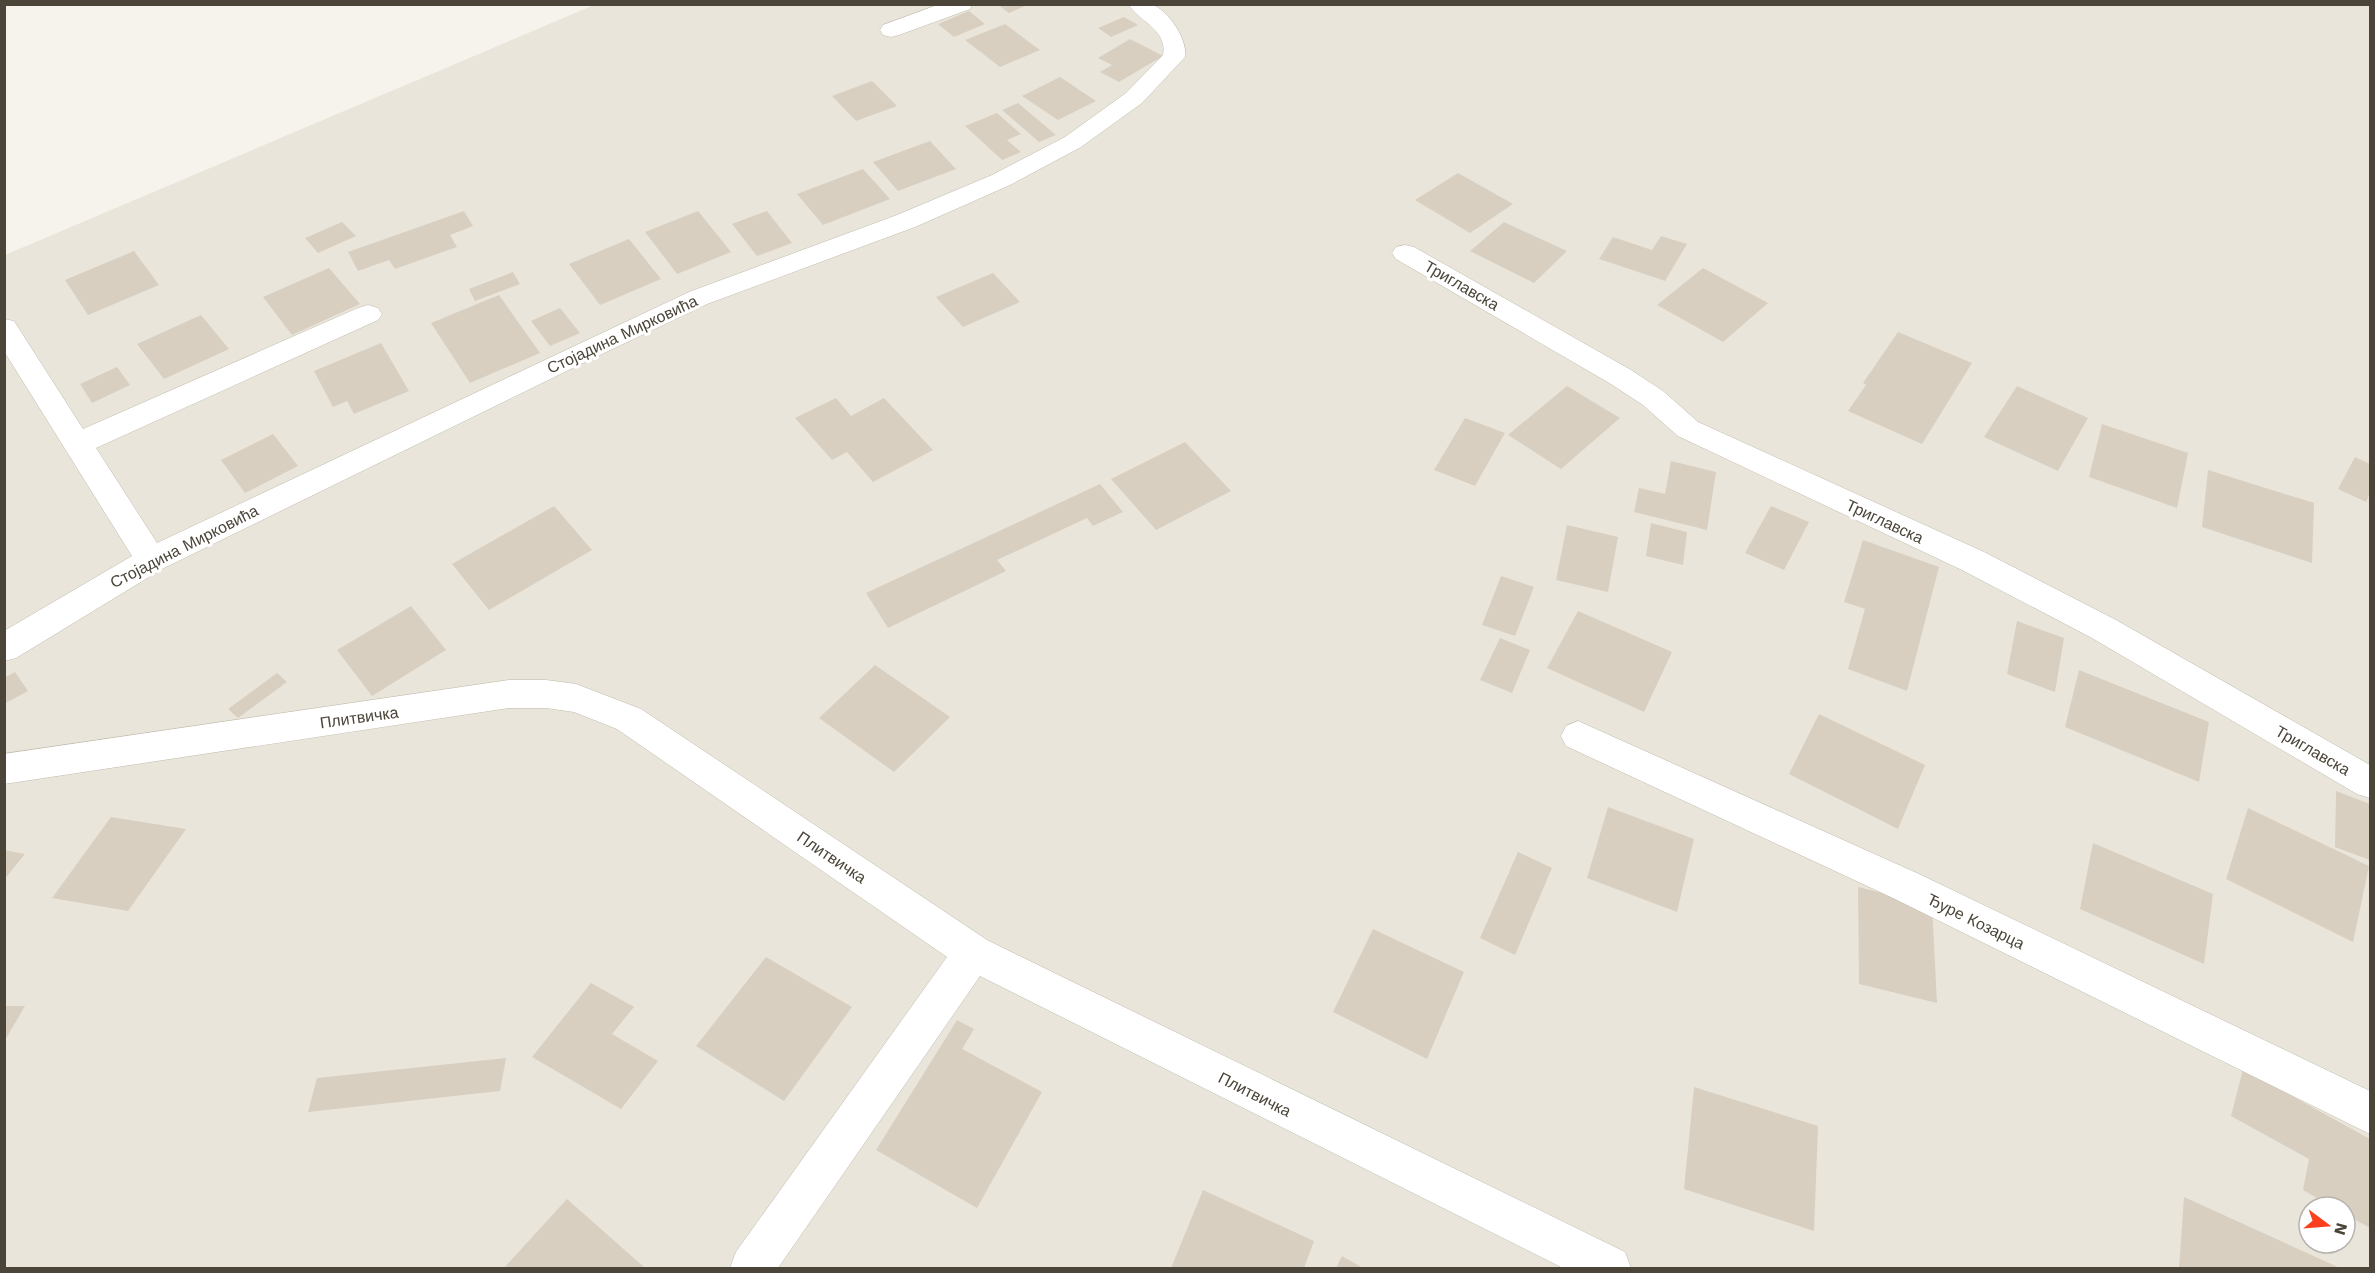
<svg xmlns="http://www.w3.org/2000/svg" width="2375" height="1273" font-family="'Work Sans',sans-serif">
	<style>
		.residential { fill: #eae5da; fill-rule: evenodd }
		.building { fill: #d8cfc1 }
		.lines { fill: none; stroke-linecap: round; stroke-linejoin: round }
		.minor-casing { stroke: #c2bbae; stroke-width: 1 }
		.minor { fill: #fff; fill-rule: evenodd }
		.labels { text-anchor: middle; stroke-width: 6; stroke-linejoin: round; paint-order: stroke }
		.street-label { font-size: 16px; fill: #4b4439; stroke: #fff }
	</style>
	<rect width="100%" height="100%" fill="#f6f3ec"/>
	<path class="residential" d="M594,5h1776v1263h-2365v-1013zM2309,1207h36v36h-36z"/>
	<path class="building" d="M997,4h25l3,2 -16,7z
		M969,11l16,13 -31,13 -16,-13z
		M1124,17l14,8 -27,12 -13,-9z
		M1005,24l35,26 -40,17 -35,-27z
		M1130,39l33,17 -44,26 -19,-10 12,-7 -14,-7z
		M1060,77l36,24 -38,19 -36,-24z
		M872,81l25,25 -41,15 -24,-25z
		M1018,103l38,32 -17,7 -37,-32z
		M997,113l24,21 -14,6 14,12 -19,8 -37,-34z
		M930,141l26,28 -58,22 -25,-29z
		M863,169l27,30 -67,26 -26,-31z
		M1458,173l55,31 -43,29 -55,-33z
		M464,211l9,15 -23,9 7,12 -62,22 -6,-9 -31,11 -10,-19z
		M698,211l33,41 -54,22 -32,-42z
		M767,211l25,32 -35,13 -25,-32z
		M342,222l14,14 -38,17 -13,-15z
		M1504,222l63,29 -33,32 -64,-32z
		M1661,236l26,8 -22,37 -66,-22 14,-22 39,13z
		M629,239l32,40 -61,26 -31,-41z
		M134,251l25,34 -71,30 -23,-35z
		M329,268l31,36 -68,31 -29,-38z
		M1703,268l65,35 -45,39 -66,-37z
		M513,272l7,12 -45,17 -6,-12z
		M993,273l27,29 -57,25 -27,-30z
		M499,295l41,58 -70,30 -39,-60z
		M560,308l20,25 -30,13 -19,-25z
		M201,315l28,34 -65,30 -27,-35z
		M1898,332l74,31 -50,81 -74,-33 18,-26 -3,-2z
		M381,343l28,48 -55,23 -7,-13 -14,6 -19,-36z
		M117,367l13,18 -38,18 -12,-19z
		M1567,386l53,32 -59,51 -53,-34z
		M2017,386l71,32 -30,53 -74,-34z
		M836,398l15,18 33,-18 49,52 -60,32 -26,-30 -15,8 -37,-42z
		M1465,418l40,15 -30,53 -41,-16z
		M2102,424l86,29 -11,55 -88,-31z
		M273,434l25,32 -53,27 -24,-33z
		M1185,442l46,49 -75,39 -45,-51z
		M2355,457l15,7v29l-4,9 -28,-13z
		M1671,461l45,11 -9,58 -73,-18 5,-24 26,6z
		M2208,470l106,33 -2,60 -110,-36z
		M1100,484l23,28 -30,14 -6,-8 -90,42 9,11 -118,57 -22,-35z
		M554,506l38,44 -103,60 -37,-46z
		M1771,506l38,16 -25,48 -39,-17z
		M1651,523l36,9 -4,33 -37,-9z
		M1567,525l51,12 -10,55 -52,-12z
		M1863,540l76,27 -32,124 -59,-22 17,-60 -21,-7z
		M1501,576l33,11 -19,49 -33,-11z
		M411,606l35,44 -74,46 -35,-46z
		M1578,611l94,41 -28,60 -97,-44z
		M2017,621l47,17 -9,54 -48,-18z
		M1500,638l30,12 -18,43 -32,-13z
		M875,665l75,52 -56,55 -75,-54z
		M2079,670l130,52 -10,60 -134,-55z
		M15,672l13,19 -24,13v-26z
		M277,673l10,9 -49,36 -10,-9z
		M1819,714l106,51 -27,64 -109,-55z
		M2336,791l34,13v56l-35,-13z
		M1608,807l86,32 -17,73 -90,-34z
		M2248,808l121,58 -16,76 -127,-63z
		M111,817l75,12 -58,82 -76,-13z
		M2093,843l120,51 -9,70 -124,-55z
		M4,850l21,4 -21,26z
		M1518,852l34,16 -37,87 -35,-17z
		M1858,887l74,18 5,98 -78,-19z
		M1373,929l91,43 -37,87 -94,-47z
		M766,957l86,50 -68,94 -88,-55z
		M591,983l43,24 -22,27 46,27 -37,48 -89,-52z
		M4,1006h21l-21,36z
		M957,1020l17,9 -12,20 80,43 -65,116 -101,-58z
		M506,1058l-6,33 -192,21 9,-34z
		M2243,1069l127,70v89l-25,-14v-7h-12l-30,-17 6,-31 -78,-43z
		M1694,1087l124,39 -4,105 -130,-42z
		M1203,1190l111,51 -10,27h-133z
		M2184,1197l156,71h-161z
		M567,1199l77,68 -1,1h-139z
		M1342,1256l21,12h-27z"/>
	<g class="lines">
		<defs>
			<path id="minor" d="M940,4h32l-2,5 -71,26 -8,2 -8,-2 -3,-5 3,-5z
				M1128,4c6,0 17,-2 23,0 17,6 37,35 34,53l-43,46 -61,44 -71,38 -95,42 -208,77 -124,59 -421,206 -146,89 -12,3v-30l128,-75 -128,-205v-32l10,2 69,108 275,-121 10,-3 10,3 4,6 -4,6 -282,128 61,95 532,-251 208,-77 95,-40 73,-38 61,-44 37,-38c5,-25 -23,-33 -35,-51z
				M1405,245l9,2 217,123 32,21 35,31 286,130 132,68 254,145v33l-13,-4 -265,-156 -130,-68 -284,-134 -35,-31 -32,-21 -215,-125 -4,-6 4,-6z
				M509,680h37l30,4 65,25 346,231 638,312 6,16h-68l-583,-292 -202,292h-48l6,-16 211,-295 -330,-228 -43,-17 -28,-4h-37l-505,76v-30z
				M1578,721l341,153 451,217v43l-477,-236 -327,-152 -5,-10 5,-10z"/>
		</defs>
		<use href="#minor" class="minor-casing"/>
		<use href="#minor" class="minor"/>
	</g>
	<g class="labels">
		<g class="street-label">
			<text transform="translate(1462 285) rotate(30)" y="6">Триглавска</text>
			<text transform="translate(622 334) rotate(-25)" y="6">Стојадина Мирковића</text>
			<text transform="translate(1885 521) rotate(25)" y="6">Триглавска</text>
			<text transform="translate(184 546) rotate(-27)" y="6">Стојадина Мирковића</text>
			<text transform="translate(359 717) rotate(-8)" y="6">Плитвичка</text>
			<text transform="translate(2313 750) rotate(30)" y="6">Триглавска</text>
			<text transform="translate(832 857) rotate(34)" y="6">Плитвичка</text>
			<text transform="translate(1976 921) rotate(26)" y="6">Ђуре Козарца</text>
			<text transform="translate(1255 1094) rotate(27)" y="6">Плитвичка</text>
		</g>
	</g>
	<rect width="2375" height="1273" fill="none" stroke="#4b4439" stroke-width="12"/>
	<g transform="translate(2327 1225) rotate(106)"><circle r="28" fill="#ffffff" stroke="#b7b4b0" stroke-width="1.5"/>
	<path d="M0-4.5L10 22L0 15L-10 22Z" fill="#fc3f1d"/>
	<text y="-9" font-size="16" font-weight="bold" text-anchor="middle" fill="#4b4439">N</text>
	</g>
</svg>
